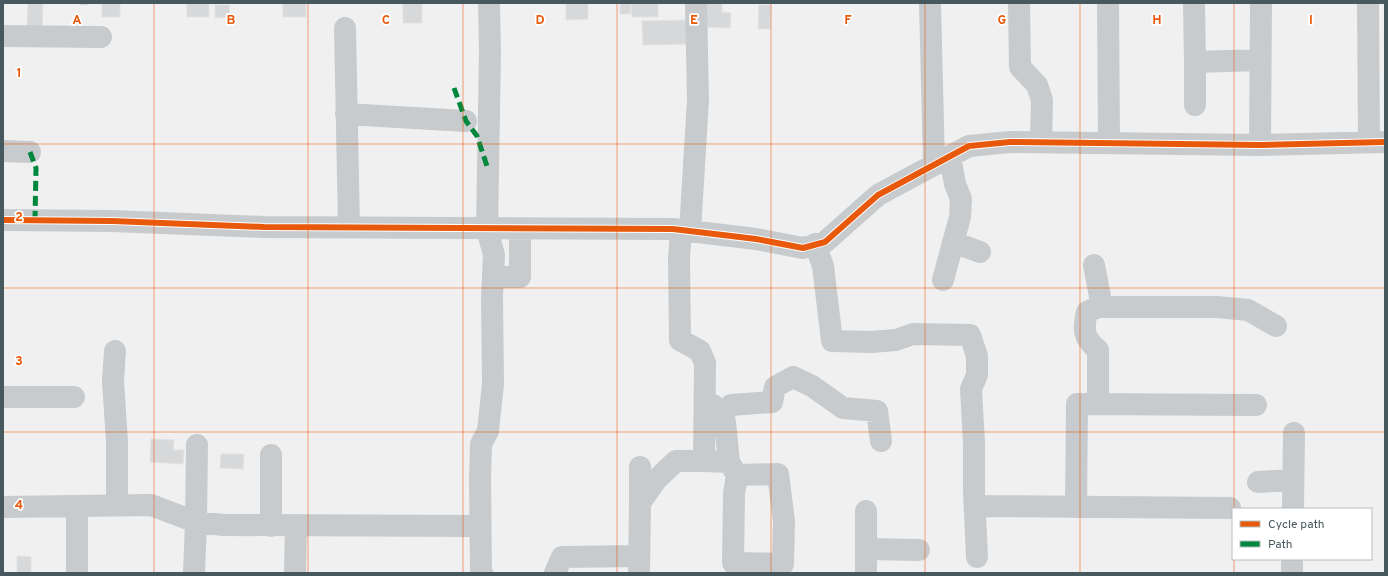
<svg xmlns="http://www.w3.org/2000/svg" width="1388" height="576" font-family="Overpass,sans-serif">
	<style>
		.building { fill: #d7d8d9; stroke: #e2e2e3 }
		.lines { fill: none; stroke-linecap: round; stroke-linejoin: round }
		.street { stroke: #c7cbcd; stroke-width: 22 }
		.quiet { stroke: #00873e; stroke-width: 5; stroke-dasharray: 10 5; stroke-linecap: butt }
		.cycleway-casing { stroke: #fff; stroke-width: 8 }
		.cycleway { stroke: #e8590c; stroke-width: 6 }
		.grid { fill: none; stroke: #e8590c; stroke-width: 1; stroke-opacity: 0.55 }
		.grid-label { font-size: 13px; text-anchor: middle; font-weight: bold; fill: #e8590c; stroke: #fff; stroke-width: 3.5; stroke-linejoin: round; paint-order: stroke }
	</style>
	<rect width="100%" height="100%" fill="#f1f0f0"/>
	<path class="building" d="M28,3h15l-1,24h-15z
		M80,3h8v2h-8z
		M102,3h18v14h-18z
		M187,3h22v14h-22z
		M283,3h23v14h-23z
		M403,3h19v20h-19z
		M549,3h39v16l-22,1v-17z
		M620,3h10l1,11h-11z
		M631,3h27v14h-26z
		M704,3h18v9l9,1 -1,15 -27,-1z
		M215,5h14l1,12 -15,1z
		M759,5h12l-1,24h-12z
		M688,20l1,24 -46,1 -1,-24z
		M151,439l23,1 -1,10h11l-1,14 -33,-2z
		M221,454h23l-1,15 -23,-1z
		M17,556l14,1v16h-14z"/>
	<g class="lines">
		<path class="street" d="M930,3l4,161
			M1019,3l1,64 17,18 5,15 -1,42
			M1108,3l1,140
			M1194,3l1,59
			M1368,3l1,139
			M345,28l4,199
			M3,36l98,1
			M1195,105v-43l65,-2
			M346,114l120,7
			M1260,145l1,-142
			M3,151l27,1
			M3,220l109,1 152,6 409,2 83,10 47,9 22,-6 53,-47 91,-49 41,-4 250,3 125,-3
			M681,230l-2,29 1,81 20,11 5,12 -1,98 25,1 8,13 41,-1 6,47 -1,43 -50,-1 1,-69 3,-19
			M690,231l8,-131 -2,-97
			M953,242l27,10
			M815,244l8,22 9,75 39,1 25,-2 17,-6 57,1 7,21v19l-6,14 3,54v49l3,65
			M1094,265l8,42
			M493,277h27v-48
			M943,280l17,-63 1,-18 -6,-15 -5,-28
			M115,351l-2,30 4,61v64
			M3,397h71
			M1098,404v-54c-15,-12 -15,-21 -11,-38l11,-5h119l31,3 28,16
			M713,405l12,17 4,40
			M721,416l10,-11 41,-3 3,-15 18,-10 19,9 31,22 34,3 4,30
			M271,455v71
			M640,467v36l17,-24 19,-18h28
			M1258,482l35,-2
			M77,506v67
			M975,506l255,2
			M3,507l148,-2 45,17 28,3 256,1
			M1076,507l1,-103 179,1
			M1293,509l1,-76
			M867,549l52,1
			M194,573l2,-51 1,-77
			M295,573l1,-48
			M482,573l-1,-1 -1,-94 1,-34 7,-13 5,-47 -1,-87 2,-42 -7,-26 3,-177 -1,-49
			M555,573l7,-16 77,-1
			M639,573l1,-70
			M866,573v-62
			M1292,573v-14"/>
		<path class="quiet" d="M454,88l12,33 11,15 10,30
			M30,152l6,16 -1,52"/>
		<defs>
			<path id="cycleway" d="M3,220l109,1 152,6 409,2 83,10 47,9 22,-6 53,-47 91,-49 41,-4 250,3 125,-3"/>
		</defs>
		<use href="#cycleway" class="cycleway-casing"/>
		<use href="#cycleway" class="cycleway"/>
	</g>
	<path class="grid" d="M154,3v570M308,3v570M463,3v570M617,3v570M771,3v570M925,3v570M1080,3v570M1234,3v506M3,144h1382M3,288h1382M3,432h1382M1234,559v14"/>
	<g class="grid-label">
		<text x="77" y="24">A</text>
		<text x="231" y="24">B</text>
		<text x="386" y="24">C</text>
		<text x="540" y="24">D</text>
		<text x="694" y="24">E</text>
		<text x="848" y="24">F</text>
		<text x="1002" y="24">G</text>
		<text x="1157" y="24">H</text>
		<text x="1311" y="24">I</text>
		<text x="19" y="77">1</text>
		<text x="19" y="221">2</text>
		<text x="19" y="365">3</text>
		<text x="19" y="509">4</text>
	</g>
	<rect width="1388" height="576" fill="none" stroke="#46595e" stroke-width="8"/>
	<rect x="1232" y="508" width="140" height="52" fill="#ffffff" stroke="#b5bdbf"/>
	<rect x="1240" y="521" width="20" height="6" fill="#e8590c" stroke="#b5bdbf"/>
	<text x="1268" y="528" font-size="12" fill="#46595e">Cycle path</text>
	<rect x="1240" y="541" width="20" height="6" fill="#00873e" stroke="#b5bdbf"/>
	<text x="1268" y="548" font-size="12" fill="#46595e">Path</text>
</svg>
